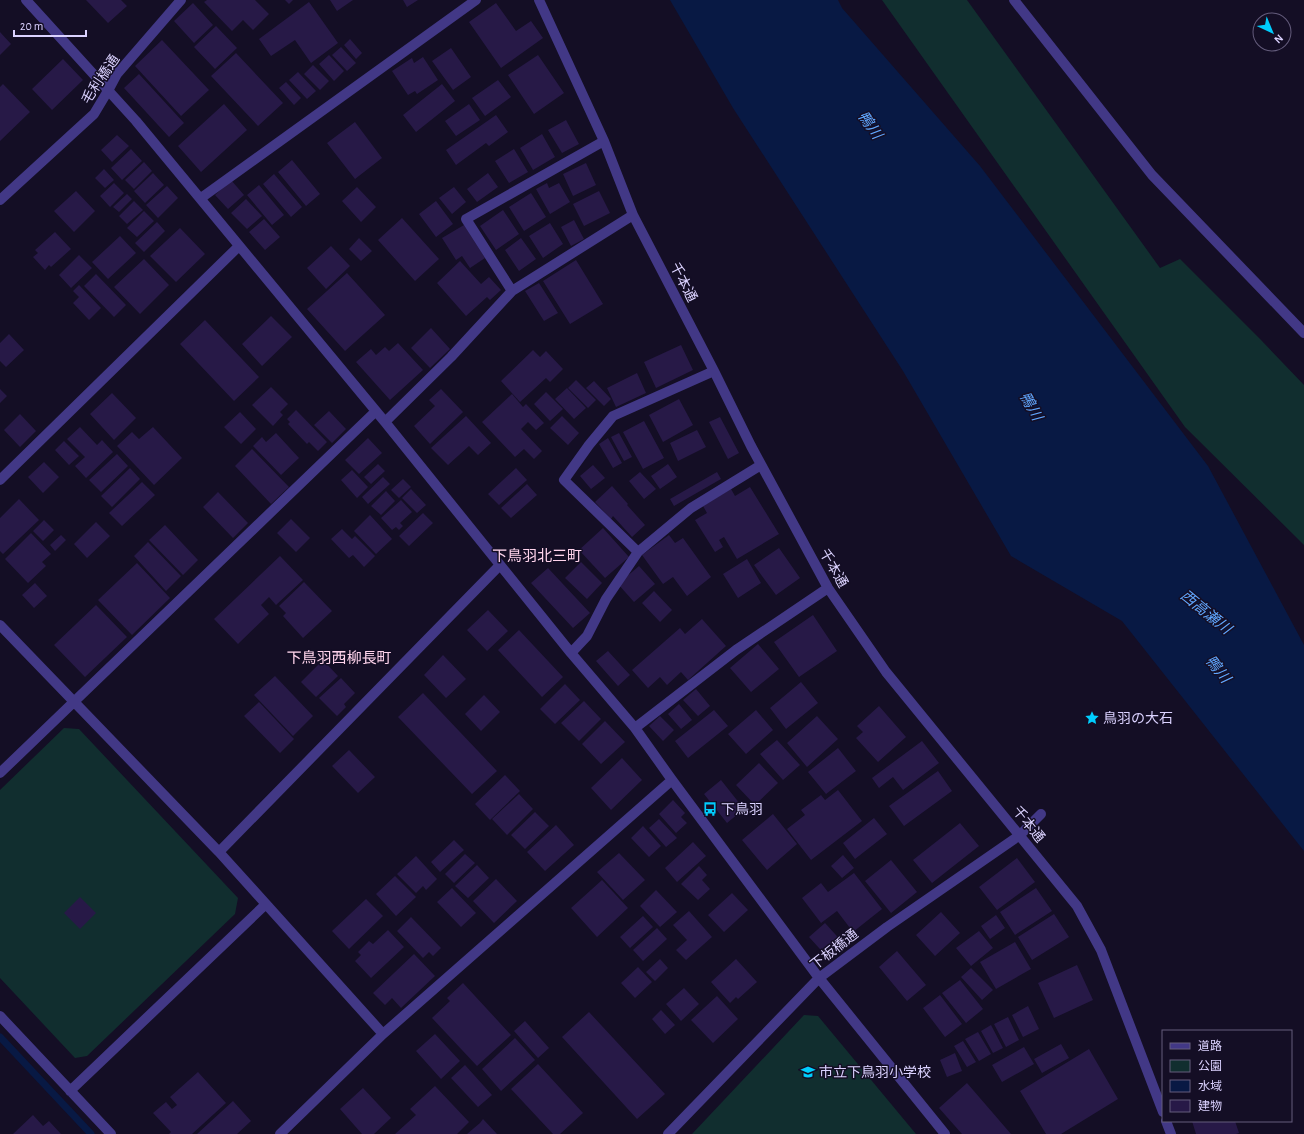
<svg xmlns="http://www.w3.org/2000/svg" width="1304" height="1134" font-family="'Alegreya Sans','Noto Sans JP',sans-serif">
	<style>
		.green { fill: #112e2f }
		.water { fill: #081944 }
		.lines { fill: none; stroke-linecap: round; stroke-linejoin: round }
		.stream { stroke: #081944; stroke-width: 7 }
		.building { fill: #271947 }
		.minor { stroke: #423886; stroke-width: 10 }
		.labels { text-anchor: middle; stroke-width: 3; stroke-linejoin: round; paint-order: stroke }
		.street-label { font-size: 14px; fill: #dbd2ff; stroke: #140e25 }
		.poi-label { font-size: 14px; fill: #dbd2ff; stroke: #140e25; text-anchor: start }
		.water-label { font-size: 15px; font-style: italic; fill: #60a7ff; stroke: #140e25 }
		.neighbourhood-label { font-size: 15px; fill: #ffd4ec; stroke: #140e25 }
	</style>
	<rect width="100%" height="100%" fill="#140e25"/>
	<path class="green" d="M882,0h85l193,268 20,-9 81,81 43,45v160l-119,-118z
		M64,728l15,1 159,169 -3,16 -148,142 -12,2 -75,-80v-188z
		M804,1015l14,1 98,118h-224z"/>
	<path class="water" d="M670,0h168l4,8 138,158 228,300 96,179v206l-182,-230 -111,-65 -108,-185 -170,-263z"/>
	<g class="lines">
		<path class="stream" d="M0,1037l91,97"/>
	</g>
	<path class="building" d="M86,0h35l6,6 -19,17z
		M207,0h48l14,14 -16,16 -10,-10 -11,11 -28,-29z
		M285,0h8l-4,4z
		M330,0h23l-16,11z
		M403,0h15l-11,7z
		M309,2l29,41 -27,20 -16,-23 -24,16 -12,-17z
		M193,3l20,22 -19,18 -20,-22z
		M496,3l20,28 15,-10 12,17 -42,30 -32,-46z
		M216,26l21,22 -22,21 -21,-22z
		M0,32l11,12 -11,11z
		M350,39l12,14 -6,6 -12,-14z
		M162,40l47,50 -28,26 -46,-50z
		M341,47l15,16 -9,8 -15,-16z
		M451,48l20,29 -18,13 -21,-29z
		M236,53l47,50 -25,23 -47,-50z
		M329,55l15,16 -10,10 -15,-17z
		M538,55l26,38 -30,21 -26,-39z
		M423,57l15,23 -21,14 -2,-3 -7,4 -16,-24 20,-13 2,5z
		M63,59l20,21 -31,30 -20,-21z
		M313,65l16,16 -9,9 -16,-16z
		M298,72l18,19 -9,8 -18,-19z
		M139,74l45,49 -15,14 -45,-49z
		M498,80l13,17 -26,19 -13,-18z
		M286,82l15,16 -7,7 -15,-17z
		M3,84l27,28 -30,29v-54z
		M442,84l13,17 -39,31 -13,-17z
		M224,104l23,26 -46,42 -23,-26z
		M469,104l11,16 -24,16 -11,-15z
		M496,115l12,17 -19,14 -3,-3 -30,22 -10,-15z
		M566,120l13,24 -17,9 -14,-23z
		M355,122l27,36 -27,21 -28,-36z
		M542,134l13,23 -22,13 -13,-22z
		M117,135l12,11 -17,16 -11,-12z
		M131,149l11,12 -20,19 -11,-12z
		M514,149l14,23 -19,11 -14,-22z
		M292,160l28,34 -14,12 -28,-34z
		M144,162l8,9 -18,18 -9,-9z
		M586,163l10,22 -23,11 -10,-22z
		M104,169l10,11 -9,8 -10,-10z
		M153,173l11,12 -19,18 -11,-12z
		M488,173l10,14 -21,15 -10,-13z
		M274,174l28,33 -11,10 -28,-33z
		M231,180l13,15 -16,14 -13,-14z
		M114,183l10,10 -14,14 -10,-11z
		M547,183l2,5 10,-5 11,19 -20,12 -14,-25z
		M259,185l25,30 -12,10 -25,-30z
		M167,186l11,12 -20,20 -12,-13z
		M357,187l19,20 -15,15 -19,-21z
		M454,187l12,15 -14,12 -13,-16z
		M76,191l19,20 -21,21 -20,-21z
		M599,191l11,22 -26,13 -11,-22z
		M531,193l15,24 -22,14 -15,-24z
		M127,194l5,5 -13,13 -6,-5z
		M246,199l16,17 -15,13 -16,-16z
		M134,201l9,9 -16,14 -8,-8z
		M436,201l17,23 -17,13 -17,-23z
		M503,210l16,24 -23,16 -16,-24z
		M144,211l10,10 -17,16 -10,-9z
		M402,218l37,41 -24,22 -37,-41z
		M264,219l16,18 -15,13 -16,-18z
		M574,220l10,19 -13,7 -10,-19z
		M157,222l8,9 -21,21 -9,-9z
		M550,223l13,21 -20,14 -14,-22z
		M464,225l21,33 -15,10 -8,-12 -6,4 -14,-22z
		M180,228l25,26 -29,28 -26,-26z
		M55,232l16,17 -20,18 -2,-2 -4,5 -12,-13 5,-4 -3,-3z
		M120,236l16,17 -28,26 -16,-17z
		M359,238l13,13 -11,10 -12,-12z
		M521,238l15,21 -17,12 -14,-21z
		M331,246l19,20 -24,23 -19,-21z
		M79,255l13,13 -21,20 -12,-13z
		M144,259l25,26 -29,29 -26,-27z
		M576,260l27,44 -33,20 -27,-43z
		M460,261l21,23 8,-7 12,13 -11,10 -3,-3 -21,19 -29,-33z
		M347,273l38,42 -40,36 -38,-42z
		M96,274l30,31 -12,12 -30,-31z
		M539,283l19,30 -14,8 -19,-30z
		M79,285l22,23 -12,12 -16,-17 6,-6 -6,-6z
		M271,316l21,21 -30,29 -20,-22z
		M205,320l54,57 -25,24 -54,-57z
		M431,328l19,21 -20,19 -19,-20z
		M9,334l15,16 -18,17 -6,-6v-18z
		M398,343l25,27 -33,30 -34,-38 15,-13 5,6 9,-8 4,4z
		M681,345l12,25 -37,18 -12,-26z
		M533,350l7,7 6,-6 17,18 -13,13 -4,-4 -26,24 -19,-21z
		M637,373l9,20 -30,14 -9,-19z
		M576,380l20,20 -8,8 -20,-20z
		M594,381l17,18 -7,7 -18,-18z
		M271,387l17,17 -8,8 3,3 -10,11 -21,-21z
		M567,388l19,20 -12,11 -19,-20z
		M0,389l7,7 -7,7z
		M441,389l22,23 -33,32 -16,-18 21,-20 -6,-6z
		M546,392l17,17 -13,12 -16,-17z
		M112,393l24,25 -22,22 -24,-26z
		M512,394l11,13 3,-3 18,19 -8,7 -8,-8 -7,7 21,22 -8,8 -10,-10 -9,8 -33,-35z
		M679,399l14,26 -30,17 -14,-27z
		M296,410l31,32 -9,9 -9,-9 -2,2 -19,-20 2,-2 -3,-3z
		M329,411l17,18 -14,14 -18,-18z
		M240,412l16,17 -15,15 -17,-17z
		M20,414l16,17 -16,16 -16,-17z
		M466,416l25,27 -13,12 -9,-9 -21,19 -17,-17z
		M562,416l17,17 -11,12 -18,-17z
		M720,417l19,36 -11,6 -19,-37z
		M644,421l20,37 -21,11 -20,-37z
		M80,427l17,18 5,-5 11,12 -27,26 -11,-12 10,-9 -18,-18z
		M153,427l29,31 -28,27 -37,-39 15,-14 7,7z
		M697,430l9,17 -28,14 -8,-18z
		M276,433l23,25 -18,17 -28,-29 9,-9 4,5z
		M619,433l13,24 -8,4 -13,-24z
		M368,438l14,15 -23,21 -14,-14z
		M608,438l14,25 -9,5 -14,-24z
		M64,441l15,15 -10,9 -14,-15z
		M252,449l37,38 -18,17 -36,-38z
		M117,454l11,12 -27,26 -12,-12z
		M44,462l15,15 -16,16 -15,-16z
		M378,464l7,7 -14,13 -7,-7z
		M668,464l9,13 -17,12 -9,-13z
		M593,465l12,13 -14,11 -11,-13z
		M130,468l10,11 -28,28 -11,-11z
		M516,468l11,12 -28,25 -11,-11z
		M352,470l16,17 -11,11 -16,-18z
		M640,472l16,17 -12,10 -15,-18z
		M717,472l4,7 -47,27 -4,-7z
		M383,477l7,7 -22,20 -6,-7z
		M403,479l8,8 -12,11 -8,-8z
		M142,482l13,13 -33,31 -13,-13z
		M527,484l10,11 -26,23 -10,-10z
		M612,486l16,18 -1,1 18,20 -13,12 -19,-21 -2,3 -16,-17z
		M750,487l29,47 -42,25 -13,-22 -5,3 4,7 -8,5 -20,-32 12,-7 -4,-7 28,-17 4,7z
		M411,489l15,16 -9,8 -15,-15z
		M386,491l9,10 -14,14 -10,-9z
		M218,492l30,31 -15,15 -30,-31z
		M19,499l20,21 -36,34 -3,-3v-33z
		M401,500l11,12 -12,11 3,3 -4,4 -3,-3 -4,3 -11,-12z
		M423,513l10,10 -24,23 -10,-10z
		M370,515l22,24 -16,15 -22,-23z
		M291,519l19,19 -14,14 -19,-19z
		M44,520l10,10 -11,11 -10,-10z
		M96,522l14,14 -23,22 -13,-14z
		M165,525l33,35 -15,15 -34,-35z
		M603,528l26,29 -24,21 -26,-28z
		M342,529l10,10 3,-3 20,20 -11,11 -11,-12 -4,3 -18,-19z
		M31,533l20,21 -9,8 4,4 -18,17 -23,-24z
		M61,535l5,5 -11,11 -5,-6z
		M669,535l6,8 8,-5 28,39 -24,19 -14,-19 -10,7 -21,-29z
		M148,542l33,34 -15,15 -32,-35z
		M779,548l21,30 -24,17 -22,-30z
		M280,556l23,24 -27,25 -7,-8 -8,8 8,9 -31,30 -24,-25z
		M747,559l14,24 -23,15 -15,-24z
		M581,562l21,21 -15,16 -22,-21z
		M137,563l33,35 -38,37 -34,-35z
		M639,566l16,18 -21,18 -16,-18z
		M548,568l42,45 -17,15 -42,-45z
		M304,582l28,29 -29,27 -20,-22 3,-3 -7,-7z
		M35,583l12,13 -13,12 -12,-13z
		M654,591l18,19 -12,12 -18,-19z
		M96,605l31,32 -42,40 -31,-32z
		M488,610l20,21 -21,20 -20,-21z
		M813,615l24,36 -38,26 -25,-35z
		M702,619l24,27 -38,34 -7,-8 -14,13 -7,-8 -12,11 -16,-18 48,-42 5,6z
		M519,630l44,47 -21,20 -44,-47z
		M758,644l21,25 -28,23 -21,-24z
		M608,651l22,24 -12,11 -22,-25z
		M443,655l23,24 -20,19 -22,-23z
		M323,660l15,16 -22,21 -15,-15z
		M275,676l38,40 -20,20 -39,-41z
		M341,678l14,15 -11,11 2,3 -9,9 -18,-18z
		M801,682l17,21 -32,26 -16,-21z
		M565,684l15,16 -25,24 -15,-15z
		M696,689l14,17 -12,10 -15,-16z
		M423,693l74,78 -25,23 -74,-77z
		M484,695l16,17 -19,19 -16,-17z
		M584,701l17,18 -22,22 -18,-18z
		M259,702l35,37 -14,14 -36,-37z
		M679,704l13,16 -11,9 -13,-15z
		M879,706l27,31 -28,25 -22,-24 7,-6 -6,-6z
		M714,710l14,16 -40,32 -13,-17z
		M756,710l17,20 -27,24 -18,-20z
		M660,716l14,14 -11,11 -14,-15z
		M817,716l21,23 -31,28 -20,-24z
		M605,721l20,21 -24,22 -19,-20z
		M777,740l23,25 -17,15 -23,-26z
		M922,741l17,22 -36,27 -10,-13 -14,11 -7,-10z
		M838,748l18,23 -30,23 -18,-22z
		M349,750l26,27 -17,16 -26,-27z
		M622,758l20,22 -31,30 -20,-22z
		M759,763l19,20 -23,22 -19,-20z
		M938,771l14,20 -48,35 -15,-20z
		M505,775l15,16 -30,29 -15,-16z
		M721,780l23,29 -17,14 -23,-29z
		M838,790l24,31 -51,39 -24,-31 18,-14 -4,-5 20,-15 4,5z
		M519,794l14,15 -26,26 -15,-16z
		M673,800l12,13 -4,4 6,6 -11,10 -17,-19z
		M535,812l14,14 -24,23 -14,-14z
		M773,814l24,30 -30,26 -25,-30z
		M874,818l13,16 -32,25 -12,-16z
		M659,819l18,19 -11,9 -17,-19z
		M960,823l19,23 -47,37 -19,-23z
		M556,825l18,20 -29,26 -18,-19z
		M643,826l18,20 -12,11 -18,-19z
		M454,840l10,10 -24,22 -9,-10z
		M693,842l13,14 -29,26 -12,-14z
		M619,853l26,27 -22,20 -26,-28z
		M465,854l10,9 -21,20 -9,-9z
		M843,855l11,13 -12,10 -11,-12z
		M416,856l21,23 -11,11 -3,-4 -7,7 -19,-19z
		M1017,858l18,24 -38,28 -18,-23z
		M891,860l26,32 -26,21 -26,-32z
		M477,865l12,13 -21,20 -13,-12z
		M699,866l8,9 -5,5 8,9 -12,11 -17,-16z
		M854,873l28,36 -29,23 -16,-21 -16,12 -19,-25 19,-15 7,9z
		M395,876l21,21 -20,19 -20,-22z
		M496,879l21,22 -23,22 -21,-22z
		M602,880l26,28 -31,29 -26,-29z
		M452,888l24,25 -15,14 -24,-25z
		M1036,888l16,23 -37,24 -15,-23z
		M656,890l21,22 -17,15 -20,-21z
		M732,893l16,17 -24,22 -16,-17z
		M80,897l16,16 -16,16 -16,-16z
		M366,899l17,17 -34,33 -17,-18z
		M689,911l23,26 -26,23 -10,-10 11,-10 -14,-15z
		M941,912l19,21 -25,23 -19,-21z
		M1054,914l15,23 -37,23 -14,-23z
		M996,915l9,13 -15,11 -9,-13z
		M643,916l10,11 -23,21 -10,-11z
		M411,917l30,31 -8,8 -4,-4 -6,6 -26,-27z
		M825,923l20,22 -16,14 -20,-22z
		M657,928l10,11 -24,22 -10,-11z
		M388,930l16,17 -33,31 -16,-17 6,-6 -3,-3 11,-11 4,3z
		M979,931l14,17 -22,18 -15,-18z
		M1015,942l16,27 -35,20 -16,-27z
		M897,951l29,34 -19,16 -28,-34z
		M414,954l21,22 -34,32 -9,-10 -7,7 -12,-12z
		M660,959l8,9 -13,13 -9,-9z
		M736,959l21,23 -19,17 -2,-2 -6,6 -19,-21z
		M1077,965l16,35 -39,18 -16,-35z
		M638,967l14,15 -17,16 -14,-15z
		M971,968l22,22 -11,10 -21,-23z
		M960,980l23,29 -17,14 -24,-30z
		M463,983l48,52 -34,31 -45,-48 18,-17 -3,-3z
		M684,988l15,16 -18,17 -15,-17z
		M940,995l22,29 -17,13 -22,-29z
		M717,996l21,23 -25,24 -22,-23z
		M1028,1006l11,23 -16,8 -11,-22z
		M661,1010l14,15 -10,9 -13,-15z
		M589,1012l76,82 -28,25 -75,-82z
		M1008,1017l11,23 -13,7 -12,-23z
		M525,1021l24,27 -11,10 -24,-27z
		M991,1025l12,23 -10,5 -12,-22z
		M978,1032l13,22 -12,7 -14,-22z
		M435,1034l25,27 -19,18 -25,-28z
		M515,1038l20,22 -34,31 -19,-22z
		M963,1041l13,21 -9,5 -13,-21z
		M1061,1044l8,14 -27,15 -8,-14z
		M1024,1047l10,17 -32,18 -10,-17z
		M1089,1049l29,50 -57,35h-15l-26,-43z
		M955,1053l7,18 -15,6 -7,-17z
		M538,1064l45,49 -23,21h-7l-42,-45z
		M465,1065l27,30 -14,12 -27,-29z
		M198,1072l28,31 -34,31h-23l2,-2 -18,-19 13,-11 6,7 5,-4 -7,-8z
		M967,1083l44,51h-49l-23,-26z
		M435,1086l34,36 -12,12h-62l21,-19 -6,-6z
		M363,1088l28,30 -17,16h-12l-22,-25z
		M233,1101l18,20 -14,13h-40z
		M33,1115l10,11 6,-5 12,13h-48z
		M483,1119l14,15h-30l13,-11z
		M1192,1121h43l4,12 -3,1h-40z"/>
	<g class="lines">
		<path class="minor" d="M26,0l110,121 249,301 186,231 64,75 37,52 147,198 126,156
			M539,0l65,141 29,74 81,156 37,75 77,142 58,84 191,234 24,44 62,162
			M1014,0l138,175 152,158
			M201,198l275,-198
			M0,200l94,-86 15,-25 8,-15 64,-74
			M512,291l-46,-72 138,-78
			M385,422l66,-65 61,-66 121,-76
			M0,480l239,-234
			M638,552l53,-44 70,-43
			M0,625l219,227 164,182
			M571,653l16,-17 19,-37 32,-47 -74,-72 25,-35 24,-29 101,-45
			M635,728l101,-78 92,-62
			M0,773l376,-362
			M219,852l281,-287
			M0,1016l111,118
			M70,1091l196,-187
			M1166,1121l5,13
			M280,1134l103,-100 289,-254
			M668,1134l151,-156 68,-51 133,-92 21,-21"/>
	</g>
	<defs>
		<symbol id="sight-bare" viewBox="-9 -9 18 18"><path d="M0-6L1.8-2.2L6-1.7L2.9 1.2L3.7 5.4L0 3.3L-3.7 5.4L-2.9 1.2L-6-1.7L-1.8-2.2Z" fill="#00cdfd" stroke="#140e25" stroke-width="2.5" paint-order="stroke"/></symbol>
		<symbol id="bus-bare" viewBox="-9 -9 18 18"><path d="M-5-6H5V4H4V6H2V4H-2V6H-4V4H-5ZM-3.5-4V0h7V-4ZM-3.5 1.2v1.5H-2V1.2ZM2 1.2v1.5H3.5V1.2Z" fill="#00cdfd" stroke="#140e25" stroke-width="2.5" paint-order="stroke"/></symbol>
		<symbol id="school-bare" viewBox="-9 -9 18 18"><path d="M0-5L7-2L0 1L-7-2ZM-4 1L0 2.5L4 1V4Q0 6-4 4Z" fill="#00cdfd" stroke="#140e25" stroke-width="2.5" paint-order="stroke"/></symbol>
	</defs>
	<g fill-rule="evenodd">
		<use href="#sight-bare" x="1082" y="708" width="20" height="20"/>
		<use href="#bus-bare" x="700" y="799" width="20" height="20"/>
		<use href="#school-bare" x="798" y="1062" width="20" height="20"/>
	</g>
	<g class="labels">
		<g class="street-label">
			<text transform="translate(100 79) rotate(-56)" y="5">毛利橋通</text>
			<text transform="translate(684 282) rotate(63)" y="5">千本通</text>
			<text transform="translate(834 568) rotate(60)" y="5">千本通</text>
			<text transform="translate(1029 824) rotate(51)" y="5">千本通</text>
			<text transform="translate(834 949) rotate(-38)" y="5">下板橋通</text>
		</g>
		<g class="poi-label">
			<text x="1103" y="723">鳥羽の大石</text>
			<text x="721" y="814">下鳥羽</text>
			<text x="819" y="1077">市立下鳥羽小学校</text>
		</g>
		<g class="water-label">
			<text transform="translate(870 125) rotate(55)" y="5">鴨川</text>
			<text transform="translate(1031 406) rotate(61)" y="5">鴨川</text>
			<text transform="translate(1206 612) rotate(39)" y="5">西高瀬川</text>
			<text transform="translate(1218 669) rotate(51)" y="5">鴨川</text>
		</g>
		<g class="neighbourhood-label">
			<text x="537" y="561">下鳥羽北三町</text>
			<text x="339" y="663">下鳥羽西柳長町</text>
		</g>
	</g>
	<rect x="1162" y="1030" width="130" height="92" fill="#140e25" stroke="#645c7c"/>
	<rect x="1170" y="1043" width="20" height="6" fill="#423886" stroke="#645c7c"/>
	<text x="1198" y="1050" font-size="12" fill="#dbd2ff">道路</text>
	<rect x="1170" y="1060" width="20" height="12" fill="#112e2f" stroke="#645c7c"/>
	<text x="1198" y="1070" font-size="12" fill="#dbd2ff">公園</text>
	<rect x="1170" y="1080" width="20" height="12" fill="#081944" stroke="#645c7c"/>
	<text x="1198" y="1090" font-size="12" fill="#dbd2ff">水域</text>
	<rect x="1170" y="1100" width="20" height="12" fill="#271947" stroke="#645c7c"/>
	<text x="1198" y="1110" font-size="12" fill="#dbd2ff">建物</text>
	<g transform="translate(1272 32) rotate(136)"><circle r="19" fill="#140e25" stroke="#645c7c"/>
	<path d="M0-3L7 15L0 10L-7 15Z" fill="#00cdfd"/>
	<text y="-6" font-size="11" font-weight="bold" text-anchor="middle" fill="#dbd2ff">N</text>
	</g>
	<path d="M14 30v6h72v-6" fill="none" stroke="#dbd2ff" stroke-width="2"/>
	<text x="20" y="30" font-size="12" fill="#dbd2ff" stroke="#140e25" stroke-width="3" paint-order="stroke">20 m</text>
</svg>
